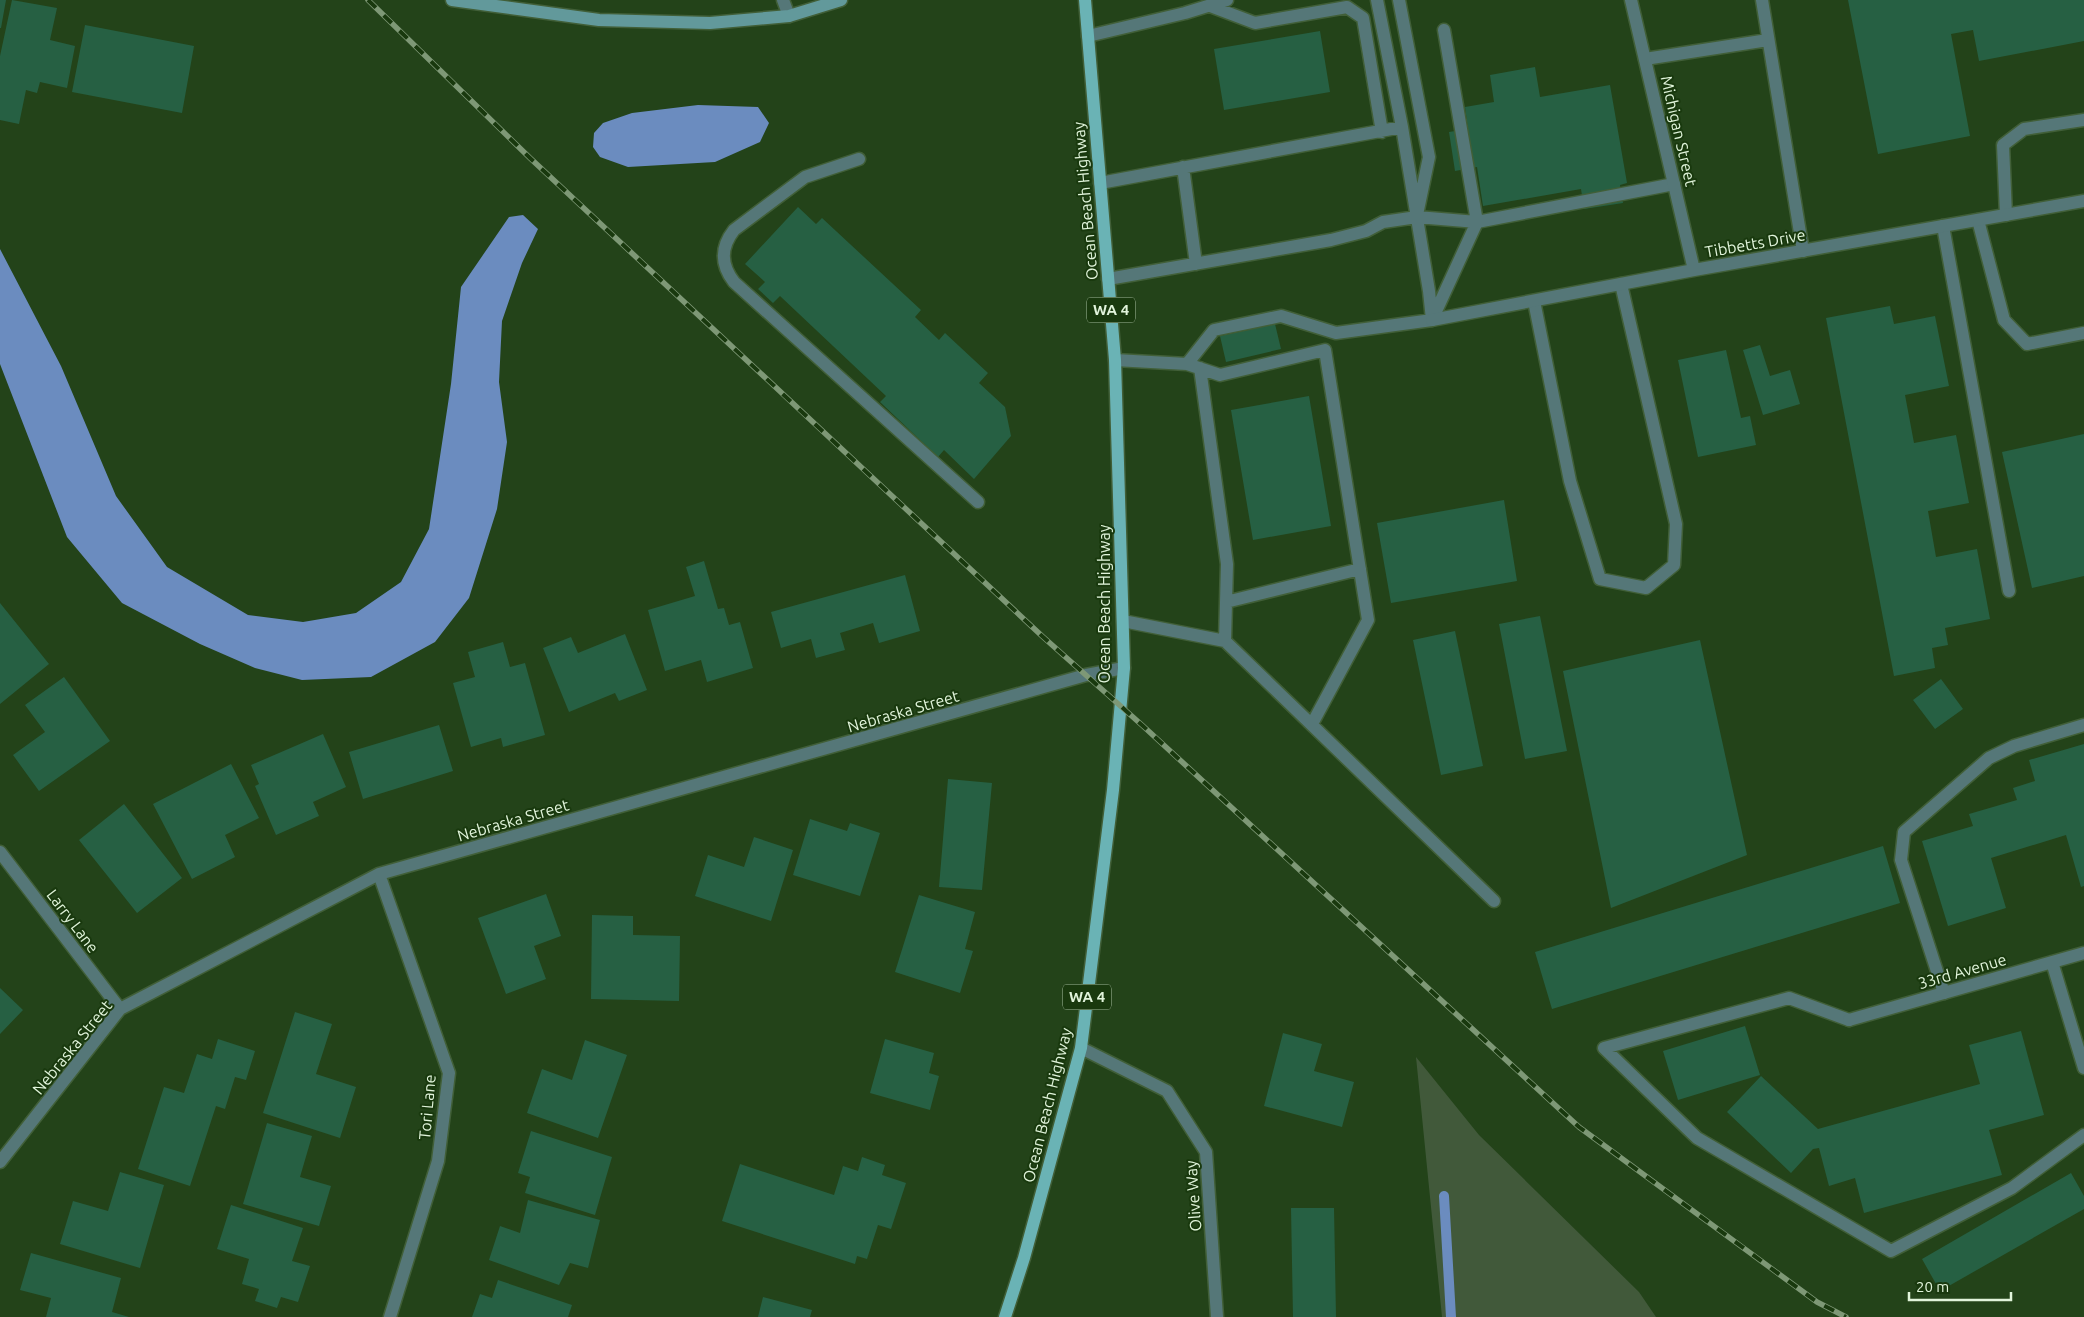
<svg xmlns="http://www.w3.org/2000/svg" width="2084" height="1317" font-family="Ubuntu,sans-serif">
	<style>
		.green { fill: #41593a }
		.water { fill: #6b8cbf }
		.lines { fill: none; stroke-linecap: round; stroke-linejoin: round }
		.stream { stroke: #6b8cbf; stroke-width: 10 }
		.building { fill: #266043 }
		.lane-casing { stroke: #415f38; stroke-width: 15 }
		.street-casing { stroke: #415f38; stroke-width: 15 }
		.secondary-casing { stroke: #415f38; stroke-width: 15 }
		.primary-casing { stroke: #415f38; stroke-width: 15 }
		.lane { stroke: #557778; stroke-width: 12 }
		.street { stroke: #557778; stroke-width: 12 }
		.secondary { stroke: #62999b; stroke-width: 12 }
		.primary { stroke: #6ab3b5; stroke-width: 12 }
		.rail-casing { stroke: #7e9876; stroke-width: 5.5 }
		.rail { stroke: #19390e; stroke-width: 4; stroke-dasharray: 11; stroke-linecap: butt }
		.labels { text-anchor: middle; stroke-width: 4; stroke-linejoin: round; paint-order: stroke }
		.shield { fill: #19390e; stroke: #a5bc9e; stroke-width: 1 }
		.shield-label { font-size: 15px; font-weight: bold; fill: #e1f4db }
		.street-label { font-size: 16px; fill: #e1f4db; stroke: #19390e }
	</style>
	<rect width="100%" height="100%" fill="#234319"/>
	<path class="green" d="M1416,1057l63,78 160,157 17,25h-214z"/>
	<path class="water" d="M698,105l60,2 11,16 -9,19 -45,20 -87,5 -28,-10 -7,-10 1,-14 9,-10 29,-10z
		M523,215l15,14 -16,34 -20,58 -3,61 8,60 -10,67 -28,89 -34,44 -64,35 -69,3 -47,-12 -55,-24 -78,-41 -55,-66 -67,-173v-115l61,117 55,130 51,71 81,48 55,7 53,-9 45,-31 28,-53 22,-145 10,-97 48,-70z"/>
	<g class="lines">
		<path class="stream" d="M1444,1196l7,121"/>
	</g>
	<path class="building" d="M0,0h6l-5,28h-1z
		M12,0l45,8 -7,32 25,6 -8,42 -27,-6 -3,11 -11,-3 -7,34 -19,-4v-64z
		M1848,0h236v41l-105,20 -6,-31 -22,4 19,102 -92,18z
		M85,25l109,21 -12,67 -110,-21z
		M1320,31l10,61 -106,18 -10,-61z
		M1535,67l5,30 70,-12 17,98 -7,2 3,18 -39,6 -3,-20 -98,17 -6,-39 -22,4 -6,-39 19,-3 -3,-22 29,-5 -4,-27z
		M798,207l18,17 6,-6 99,92 -6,7 24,23 6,-7 43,40 -9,10 26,24 6,29 -37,43 -30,-29 -6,7 -58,-55 6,-6 -106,-100 -7,7 -15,-14 7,-7 -20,-18z
		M1890,306l4,18 41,-8 14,70 -44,9 9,48 42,-8 13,68 -41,8 8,46 41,-8 13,70 -45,9 3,17 -16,3 3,20 -41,8 -68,-358z
		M1275,324l6,25 -55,13 -6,-26z
		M1760,345l10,31 20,-6 10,34 -37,11 -20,-65z
		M1726,350l15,68 9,-2 6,29 -58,12 -20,-97z
		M1309,396l22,130 -78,14 -22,-130z
		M2084,434v142l-52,12 -30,-136z
		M1504,500l13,81 -126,22 -14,-80z
		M704,561l14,48 6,-1 5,17 11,-3 13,46 -46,14 -6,-22 -36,11 -17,-61 47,-14 -9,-29z
		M905,575l15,56 -41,12 -6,-20 -33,10 5,17 -29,8 -5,-19 -30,9 -10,-36z
		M0,603l49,61 -49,40z
		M1540,616l27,135 -42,8 -26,-135z
		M1455,631l28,135 -42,9 -28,-135z
		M625,634l22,56 -28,11 -4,-8 -46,19 -26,-64 28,-11 7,16z
		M1700,640l47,215 -136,53 -48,-237z
		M503,642l7,25 15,-4 20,72 -42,12 -2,-9 -30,9 -18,-64 22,-6 -7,-25z
		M64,677l46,64 -71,50 -26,-36 32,-23 -20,-27z
		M1941,679l22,30 -28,20 -22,-29z
		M439,725l14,46 -90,28 -14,-47z
		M323,734l23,53 -33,15 6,14 -43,19 -21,-49 4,-2 -8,-19z
		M2084,744v142l-3,1 -15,-52 -75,23 15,50 -58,18 -26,-85 51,-15 -4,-12 48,-14 -4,-12 22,-7 -6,-21z
		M231,764l28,54 -34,17 10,22 -43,22 -39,-75z
		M948,779l44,4 -10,107 -43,-3z
		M124,804l58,74 -45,35 -58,-73z
		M810,819l37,12 3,-8 30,10 -20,63 -67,-21z
		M754,837l39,13 -22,71 -76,-25 13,-41 36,12z
		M1883,846l17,57 -348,106 -17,-57z
		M546,894l15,42 -27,10 12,33 -40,15 -28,-76z
		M919,895l56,17 -10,37 8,2 -13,42 -65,-21z
		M592,915l41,1v19l47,1 -1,65 -88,-2z
		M0,988l23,22 -23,24z
		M295,1012l37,12 -16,50 40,13 -16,51 -77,-25z
		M1745,1026l15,49 -82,25 -15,-49z
		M2021,1031l23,84 -55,15 13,45 -138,38 -9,-35 -26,8 -10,-38 -6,1 -22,24 -64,-61 34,-36 57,53 162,-45 -11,-39z
		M1283,1033l39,11 -8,27 40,11 -12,45 -78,-21z
		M218,1039l37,12 -9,29 -11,-3 -10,32 -9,-3 -26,80 -52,-17 26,-82 20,6 13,-39 15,5z
		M885,1039l49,14 -5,20 10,3 -9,34 -60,-17z
		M585,1040l42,15 -29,83 -71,-25 15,-44 30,11z
		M267,1123l45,13 -12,41 31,9 -12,40 -76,-22z
		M531,1131l81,26 -17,58 -70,-22 5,-16 -12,-4z
		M862,1157l23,8 -3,10 24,8 -15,46 -13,-4 -11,34 -10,-3 -2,8 -133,-43 18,-57 94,31 9,-29 15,5z
		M120,1172l44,13 -24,83 -80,-24 13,-43 35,10z
		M2071,1173l13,23v13l-144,82 -18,-32z
		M528,1200l72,20 -12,48 -18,-5 -11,22 -70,-25 11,-34 20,7z
		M231,1205l72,23 -11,33 18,5 -12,36 -17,-5 -4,11 -22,-7 4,-12 -17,-5 7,-25 -32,-10z
		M1291,1208h43l2,109h-43z
		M31,1253l90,25 -9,34 17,5h-83l5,-19 -31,-8z
		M498,1280l74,25 -4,12h-96l8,-23 12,4z
		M763,1297l49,13 -2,7h-52z"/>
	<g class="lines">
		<defs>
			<path id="lane" d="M783,0l6,16
				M1377,0l25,127 27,164 3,29
				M1399,0l30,157 -11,53
				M1762,0l41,251
				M1210,6l45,17 92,-16 16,11 19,114
				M1088,36l97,-23 42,-13
				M1645,59l123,-19
				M859,159l-54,18 -71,53c-14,18 -13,35 0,52l244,220
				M1183,167l13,97
				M1100,183l302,-56
				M2006,215l-3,-70 21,-16 60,-9
				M1978,220l26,100 23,24 57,-11
				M1943,226l66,365
				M1108,279l223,-39 35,-9 17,-9 34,-5 60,5 197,-38
				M1534,301l36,180 30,98 46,9 28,-23 2,-41 -55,-240
				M1432,320l45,-98 -33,-192
				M1115,360l72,4 33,11 105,-25 43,270 -56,104
				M1187,364l27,-34 67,-14 55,17 96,-13
				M1200,368l27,196 -2,77
				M1226,602l134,-33
				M1123,621l102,20 269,260
				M1944,993l-43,-133 3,-28 85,-74 25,-12 70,-21
				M1849,1020l-60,-22 -185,50 93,90 194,113 121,-63 72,-53"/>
			<path id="street" d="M1631,0l63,270
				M1432,320l262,-50 390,-69
				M0,852l120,157
				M379,874l70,199 -11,88 -48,156
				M2052,962l32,106
				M1849,1020l235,-67
				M1081,1048l86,43 39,61 11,165
				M0,1162l120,-153 259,-135 707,-199 38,-7"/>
			<path id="secondary" d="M452,0l147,20 111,3 79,-7 52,-16"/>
			<path id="primary" d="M1005,1317l19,-59 57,-210 32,-258 11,-122 -9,-308 -30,-360"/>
		</defs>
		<use href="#lane" class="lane-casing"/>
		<use href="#street" class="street-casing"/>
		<use href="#secondary" class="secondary-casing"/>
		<use href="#primary" class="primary-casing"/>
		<use href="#lane" class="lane"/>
		<use href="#street" class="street"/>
		<use href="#secondary" class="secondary"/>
		<use href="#primary" class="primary"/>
		<defs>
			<path id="rail" d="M368,0l162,158 512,478 101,90 436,401 238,175 29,15"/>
		</defs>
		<use href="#rail" class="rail-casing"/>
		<use href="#rail" class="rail"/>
	</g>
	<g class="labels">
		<g class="shield">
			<rect x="1087" y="297.5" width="48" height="25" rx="4"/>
			<rect x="1063" y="984.5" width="48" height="25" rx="4"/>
		</g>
		<g class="shield-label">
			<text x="1111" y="315">WA 4</text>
			<text x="1087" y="1002">WA 4</text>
		</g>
		<g class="street-label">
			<text transform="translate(1679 131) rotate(77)" y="6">Michigan Street</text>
			<text transform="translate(1085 201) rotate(-95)" y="6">Ocean Beach Highway</text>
			<text transform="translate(1755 243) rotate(-10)" y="6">Tibbetts Drive</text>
			<text transform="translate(1104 604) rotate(-90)" y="6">Ocean Beach Highway</text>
			<text transform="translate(903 711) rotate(-16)" y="6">Nebraska Street</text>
			<text transform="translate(513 820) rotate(-16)" y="6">Nebraska Street</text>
			<text transform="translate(73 921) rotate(53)" y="6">Larry Lane</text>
			<text transform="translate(1962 971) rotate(-16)" y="6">33rd Avenue</text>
			<text transform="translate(72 1047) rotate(-51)" y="6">Nebraska Street</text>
			<text transform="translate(1047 1105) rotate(-76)" y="6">Ocean Beach Highway</text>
			<text transform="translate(427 1107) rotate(-85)" y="6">Tori Lane</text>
			<text transform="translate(1193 1196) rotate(-94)" y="6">Olive Way</text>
		</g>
	</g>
	<path d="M1909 1292v8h102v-8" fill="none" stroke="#e1f4db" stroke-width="2.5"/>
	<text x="1916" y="1292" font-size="15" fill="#e1f4db" stroke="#19390e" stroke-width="4" paint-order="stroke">20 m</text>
</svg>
